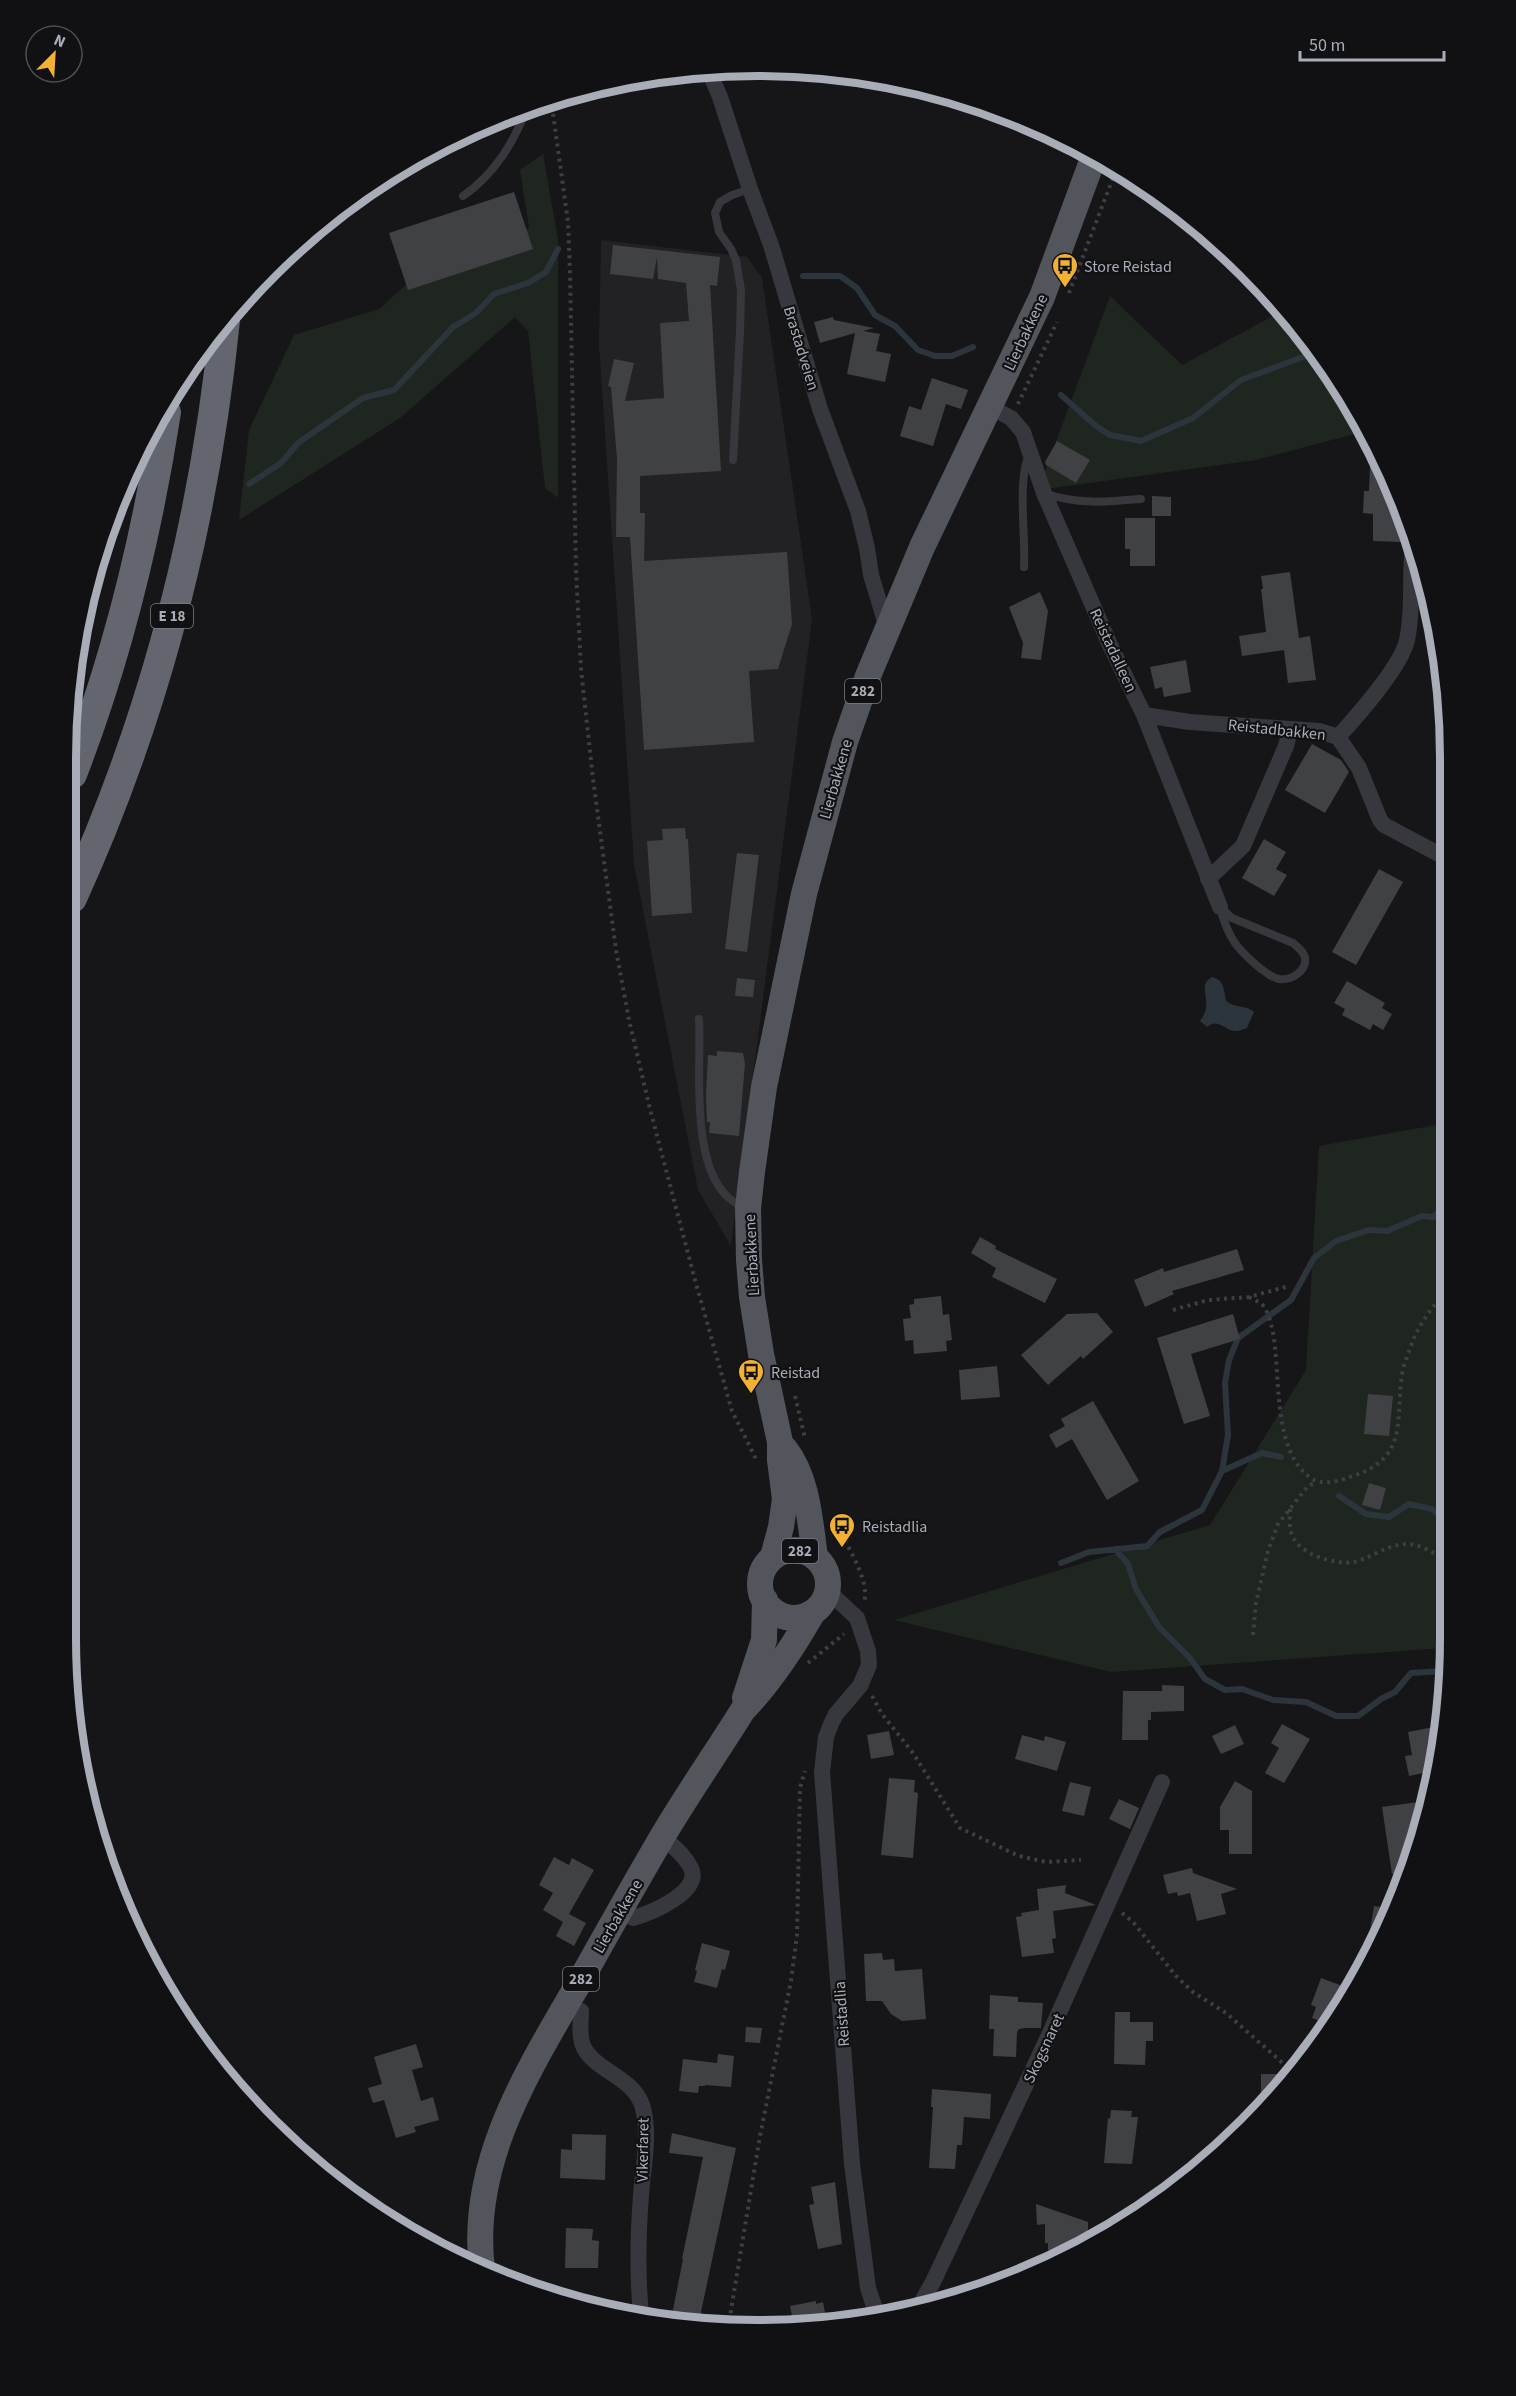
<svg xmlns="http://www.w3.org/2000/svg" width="1516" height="2396" font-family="'Source Sans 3',sans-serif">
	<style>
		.built { fill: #222225 }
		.green { fill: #1e261f }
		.water { fill: #2c353c }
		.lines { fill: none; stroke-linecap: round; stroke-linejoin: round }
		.stream { stroke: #2c353c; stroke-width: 6 }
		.building { fill: #404145 }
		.path { stroke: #3d3f44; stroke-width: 4; stroke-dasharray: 3 4.5; stroke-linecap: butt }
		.service { stroke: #37383d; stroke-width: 8 }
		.minor { stroke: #37383d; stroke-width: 16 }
		.primary { stroke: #53555c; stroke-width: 26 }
		.motorway { stroke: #63666e; stroke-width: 30 }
		.labels { text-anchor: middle; stroke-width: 4.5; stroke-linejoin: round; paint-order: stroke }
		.shield { fill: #111113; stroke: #7b7e86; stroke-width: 1.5 }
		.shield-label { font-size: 15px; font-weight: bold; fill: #a8adb8 }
		.poi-label { font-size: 16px; fill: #a8adb8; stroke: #111113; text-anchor: start }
		.street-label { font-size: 16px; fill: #a8adb8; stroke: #111113 }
		.rim { fill: none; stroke: #a8adb8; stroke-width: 8 }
	</style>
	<rect width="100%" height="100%" fill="#161618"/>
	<path class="built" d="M601,240l146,17 15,21 50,341 -81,627 -33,-56 -64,-326 -35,-520z"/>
	<path class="green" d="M543,154l15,85v259l-13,-10 -17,-157 -13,-14 -115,101 -161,102 10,-90 45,-95 85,-26 49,-44 80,-18 21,-20 -9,-57z
		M1110,296l72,69 100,-54 25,25 59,95 -110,29 -218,30z
		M107,538l2,14 -37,129v-13z
		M1447,1123l-3,525 -333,24 -217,-52 316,-95 96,-155 13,-224z"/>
	<path class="water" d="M1212,977c12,3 12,12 14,24 9,7 20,4 28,11l-7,16c-4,1 -7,3 -11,3 -11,0 -18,-14 -29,-4l-7,-6c2,-3 6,-9 6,-13 2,-12 -7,-24 6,-31z"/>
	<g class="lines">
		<path class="stream" d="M803,276h37l17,12 18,27 20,11 23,24 17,6h17l21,-9
			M1061,395l35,31 14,9 31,6 52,-23 48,-38 75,-28
			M249,484l32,-21 17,-20 65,-45 31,-8 59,-63 23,-14 18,-19 34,-11 18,-11 12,-23
			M1222,1471l40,-18 19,4
			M1339,1496l27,18 23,3 20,-13 23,5 13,11
			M1115,1549l13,15 8,25 23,38 31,31 15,21 20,11 17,-1 31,11 33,2 30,14h22l23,-17 14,-7 16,-19 33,-2
			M1061,1563l28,-11 58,-6 13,-14 42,-22 20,-39 6,-36 -3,-52 4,-23 9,-22 53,-38 23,-42 22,-17 33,-11 18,1 35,-15 11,1 13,-10"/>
	</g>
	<path class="building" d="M514,192l19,57 -125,41 -19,-57z
		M613,245l107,12 -3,29 -7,-1 11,186 -81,5v37h5l-1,48 143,-9 5,72 -14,45 -29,2 5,71 -110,8 -14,-213h-14l1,-78 -6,-72 -3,-1 6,-27 20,4 -9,38 39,-3 -4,-75 29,-2 -3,-38 -28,-4 -1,-22 -4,22 -43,-5z
		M833,317l1,3 40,8 -11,3 17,3 -4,17 15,3 -6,28 -38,-8 8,-41 -35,10 -6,-21z
		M932,378l36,12 -7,19 -15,-5 -13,42 -33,-10 9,-30 12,4z
		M1057,441l33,19 -14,23 -30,-18 -1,-3z
		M1370,465l14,1 17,47v29l-28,-1v-27l-10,-1 1,-22h5z
		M1152,496l19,1v19h-19z
		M1125,518h30v48h-25v-17h-5z
		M1290,572l9,66 11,-2 6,44 -28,3 -4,-33 -42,6 -3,-20 27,-4 -5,-43h2l-2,-13z
		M1040,592l8,19 -7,49 -20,-2 2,-15 -14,-36z
		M1186,660l5,32 -27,5 -2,-10 -7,2 -5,-22z
		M1312,744l29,16 8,12 -24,41 -40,-23z
		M685,828l1,11h2l4,74 -40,3 -5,-75 16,-1 -1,-11z
		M1264,839l22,13 -10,17 11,6 -13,21 -32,-18z
		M737,853l22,2 -12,97 -22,-3z
		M1379,869l24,13 -47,83 -24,-13z
		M737,978l18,2 -2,17 -18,-1z
		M1347,981l38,22 -3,5 10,6 -9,16 -10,-6 -3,6 -28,-15 3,-6 -11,-6z
		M717,1051l26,2 2,11 -6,72 -30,-3 1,-11h-3l-1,-27 2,-40 9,1z
		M980,1237l16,9 -1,3 62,30 -12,24 -53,-26 4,-9 -25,-15z
		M1237,1249l7,21 -72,21 2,3 -29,13 -11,-27 29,-12 1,4z
		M941,1296l2,19 6,-1 3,26 -6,1 1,10 -33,3 -1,-14 -8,1 -2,-22 8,-1 -2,-13 5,-1v-5z
		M1097,1313l16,19 -30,27 -2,-3 -33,29 -27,-30 46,-41z
		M1233,1314l7,25 -49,15 19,62 -26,8 -27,-86z
		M997,1366l3,31 -39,3 -2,-30z
		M1368,1394l25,2 -4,40 -25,-2z
		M1093,1401l46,80 -32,19 -35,-61 -16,9 -7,-13 16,-9 -4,-7z
		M1369,1483l17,5 -6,22 -18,-5z
		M1162,1685l22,1v25l-33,1v8h-3v20h-26l1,-49h39z
		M1282,1724l28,15 -26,44 -19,-10 14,-25 -8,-5z
		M1235,1725l9,19 -23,10 -9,-18z
		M1444,1725l-11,46 -24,5 -4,-20 7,-1 -4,-23z
		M889,1731l5,24 -23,4 -4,-24z
		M1022,1735l22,6 1,-5 21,6 -9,29 -42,-12z
		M889,1778l26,2 -1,12 4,1 -5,65 -32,-3z
		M1235,1781l17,10v63h-23v-24h-9v-23z
		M1070,1782l21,5 -7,29 -22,-5z
		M1119,1799l20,9 -9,21 -21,-10z
		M1425,1801l-19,70 -14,3 -10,-67z
		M554,1857l15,8 3,-7 22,12 -25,44 17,9 -12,23 -18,-10 7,-14 -20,-12 10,-17 -14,-8z
		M1192,1868l1,5 44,16 -16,5 5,20 -29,7 -7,-28 -12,3 -1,-4 -9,2 -5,-19z
		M1066,1885l-1,8 31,12 -43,6 3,27 -4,1 2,14 -32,4 -6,-40 6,-1 -1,-3 18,-3 -2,-21z
		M1374,1906l20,3 -27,46 -1,-1z
		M702,1943l28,8 -5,19 -3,-1 -5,19 -23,-6 3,-11 -2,-1z
		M882,1953l1,7 11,-1 1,12 27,-2 4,50 -24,2 -11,-7 -9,-13h-16l-2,-47z
		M1321,1978l27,10 -21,36 -15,-6 4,-11 -5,-2z
		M990,1995l28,2v5l25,1 -2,25h-16l-6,1 -2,3 -1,25 -23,-1 1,-27h-5z
		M1115,2012h15v10h23v19h-7l-1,24 -31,-1z
		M746,2027l16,1 -2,15 -15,-1z
		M416,2044l7,23 -11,3 9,31 12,-4 6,23 -25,7 2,5 -20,6 -12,-38 -11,3 -5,-15 14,-4 -8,-27z
		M718,2054l16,2 -3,31 -26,-2v1h-6l-1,7 -19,-2 4,-32 34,4z
		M1261,2074h33l-17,18h-16z
		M932,2089l59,5 -1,25 -26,-2 -2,28h-5l-2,24 -26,-1 4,-61h-2z
		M1111,2110l21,1 -1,6h7l-6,47 -28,-1 4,-45 2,1z
		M672,2133l64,15 -38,178 -27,-6 12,-61h-1l21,-102 -34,-4z
		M572,2134l34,1 -1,45 -45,-2 1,-29 11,1z
		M835,2182l7,62 -24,5 -9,-44 5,-1 -3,-17z
		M1036,2204l52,18v23l-38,19v-14h-2v-7h-3v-19l-8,1z
		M566,2228l27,1 -1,11 7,1 -1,27h-33z
		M816,2301v3l7,-2 3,16 -6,1 1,6 -27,1 -4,-20z"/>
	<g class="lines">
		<path class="path" d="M551,99l17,123 2,50 6,298 5,99 12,110 23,171 13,70 21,89 45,171 37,131 25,50
			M1069,293l47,-123
			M1018,404l39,-82
			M1249,1297c3,2 8,4 12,6 6,6 9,17 11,25 10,44 -2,126 42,152 10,5 26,1 36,-3 59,-19 45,-53 52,-102 1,-9 5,-18 8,-26 7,-23 21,-40 36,-58
			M1173,1310l35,-10 41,-3 40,-11
			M795,1396l10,42
			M1290,1509c0,7 -1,16 1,23 5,22 43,33 63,30 18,-4 33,-18 53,-18 14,0 26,9 38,16
			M834,1521c10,19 37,60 30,81
			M1253,1635l3,-32 12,-52 10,-27 30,-38 9,-4
			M808,1663l36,-29
			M872,1696l10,18 31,39 47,75 59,28 27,6 35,-2
			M1122,1913l11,9 43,54 17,16 33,21 68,60
			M728,2328l32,-192 31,-155 6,-46 3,-147 5,-17"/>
		<path class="service" d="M463,196c32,-22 51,-54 65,-90
			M733,460l7,-128 1,-42 -5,-30 -5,-11 -12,-17 -4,-19 5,-11 12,-7 18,-6
			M1044,493c33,12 64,9 97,6
			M1024,567c2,-30 -7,-86 5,-112
			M1220,907l12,11 61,25c4,4 11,8 12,15 2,13 -14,23 -26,21 -12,-2 -37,-26 -44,-36 -7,-10 -12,-24 -15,-36z
			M699,1019c3,48 -13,170 46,188"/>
		<path class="minor" d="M709,71l11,26 30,92 21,56 49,164 38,102 9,37 4,27 16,53
			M990,407l21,11 12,14 21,61 66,152 34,70 76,192
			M1144,715l46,7 129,9 19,6c19,-21 63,-70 69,-97 7,-32 2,-65 6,-97
			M1338,737l21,31 21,52 4,5 64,34
			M1208,879l35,-33 43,-100 4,-16
			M828,1591l29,27 11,33 1,14 -9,21 -24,28 -5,10 -5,13 -4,35 30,392 16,124 10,30
			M633,1918c18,-5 69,-26 58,-50 -6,-13 -19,-22 -29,-32
			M581,2011c0,10 -2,21 1,32 9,28 52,32 61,65 7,29 0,59 -2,87 -3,40 -4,79 0,119
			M917,2310l16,-28 117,-249 112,-251"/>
		<path class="primary" d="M785,1449c23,29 25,73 30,108
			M760 1584a34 34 0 1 1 68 0a34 34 0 1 1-68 0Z
			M773,1557l8,-30 4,-28 -5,-39v-18l-19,-88 -9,-57 -3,-37 -1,-52 4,-36 12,-85 40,-193 41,-152 23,-66 54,-129 120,-250 52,-141
			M745,1698l19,-58 1,-40
			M482,2269c-14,-112 53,-209 106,-302 23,-41 46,-82 70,-123 26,-45 57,-89 85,-134 28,-29 50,-63 70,-98"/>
		<path class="motorway" d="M72,774c45,-116 75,-239 94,-362
			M72,898c83,-182 133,-379 153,-578"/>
	</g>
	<defs>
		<symbol id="bus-pin" viewBox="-11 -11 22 30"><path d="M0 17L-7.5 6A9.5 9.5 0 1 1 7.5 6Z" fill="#f2b134" stroke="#111113"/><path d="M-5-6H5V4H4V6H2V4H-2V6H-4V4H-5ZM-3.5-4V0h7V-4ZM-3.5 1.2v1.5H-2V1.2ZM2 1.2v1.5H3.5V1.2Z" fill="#111"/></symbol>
	</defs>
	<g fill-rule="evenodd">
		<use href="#bus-pin" x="1050" y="251" width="30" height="40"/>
		<use href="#bus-pin" x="736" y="1357" width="30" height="40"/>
		<use href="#bus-pin" x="827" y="1511" width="30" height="40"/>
	</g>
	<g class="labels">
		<g class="shield">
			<rect x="151" y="604" width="42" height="24" rx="4.5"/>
			<rect x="845" y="679" width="36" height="24" rx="4.5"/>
			<rect x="782" y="1539" width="36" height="24" rx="4.5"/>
			<rect x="563" y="1967" width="36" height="24" rx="4.5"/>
		</g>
		<g class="shield-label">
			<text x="172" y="621">E 18</text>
			<text x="863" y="696">282</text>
			<text x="800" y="1556">282</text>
			<text x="581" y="1984">282</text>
		</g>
		<g class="poi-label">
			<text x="1084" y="272">Store Reistad</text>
			<text x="771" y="1378">Reistad</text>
			<text x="862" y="1532">Reistadlia</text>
		</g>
		<g class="street-label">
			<text transform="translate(1025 332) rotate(-65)" y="6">Lierbakkene</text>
			<text transform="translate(802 348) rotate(73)" y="6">Brastadveien</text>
			<text transform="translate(1114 650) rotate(65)" y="6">Reistadalleen</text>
			<text transform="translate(1277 729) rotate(6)" y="6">Reistadbakken</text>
			<text transform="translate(835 779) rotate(-74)" y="6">Lierbakkene</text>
			<text transform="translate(751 1255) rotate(-93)" y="6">Lierbakkene</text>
			<text transform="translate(617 1916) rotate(-60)" y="6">Lierbakkene</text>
			<text transform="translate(841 2014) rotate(-94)" y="6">Reistadlia</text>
			<text transform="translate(1043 2048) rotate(-65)" y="6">Skogsnaret</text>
			<text transform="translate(642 2150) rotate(-89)" y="6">Vikerfaret</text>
		</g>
	</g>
	<path d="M0 0H1516V2396H0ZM758 76H758A682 682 0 0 1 1440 758V1638A682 682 0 0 1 758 2320H758A682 682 0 0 1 76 1638V758A682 682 0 0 1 758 76Z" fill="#111113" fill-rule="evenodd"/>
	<path class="rim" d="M758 76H758A682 682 0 0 1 1440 758V1638A682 682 0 0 1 758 2320H758A682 682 0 0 1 76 1638V758A682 682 0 0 1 758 76Z"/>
	<g transform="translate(54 54) rotate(24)"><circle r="28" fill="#111113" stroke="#4d4f55" stroke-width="1.5"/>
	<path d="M0-4.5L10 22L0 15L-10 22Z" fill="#f2b134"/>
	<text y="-9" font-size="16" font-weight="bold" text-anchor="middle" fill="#a8adb8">N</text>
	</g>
	<path d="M1300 51v9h144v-9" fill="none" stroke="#a8adb8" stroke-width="3"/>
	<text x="1309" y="51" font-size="18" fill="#a8adb8" stroke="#111113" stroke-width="4.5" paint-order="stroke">50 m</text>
</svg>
